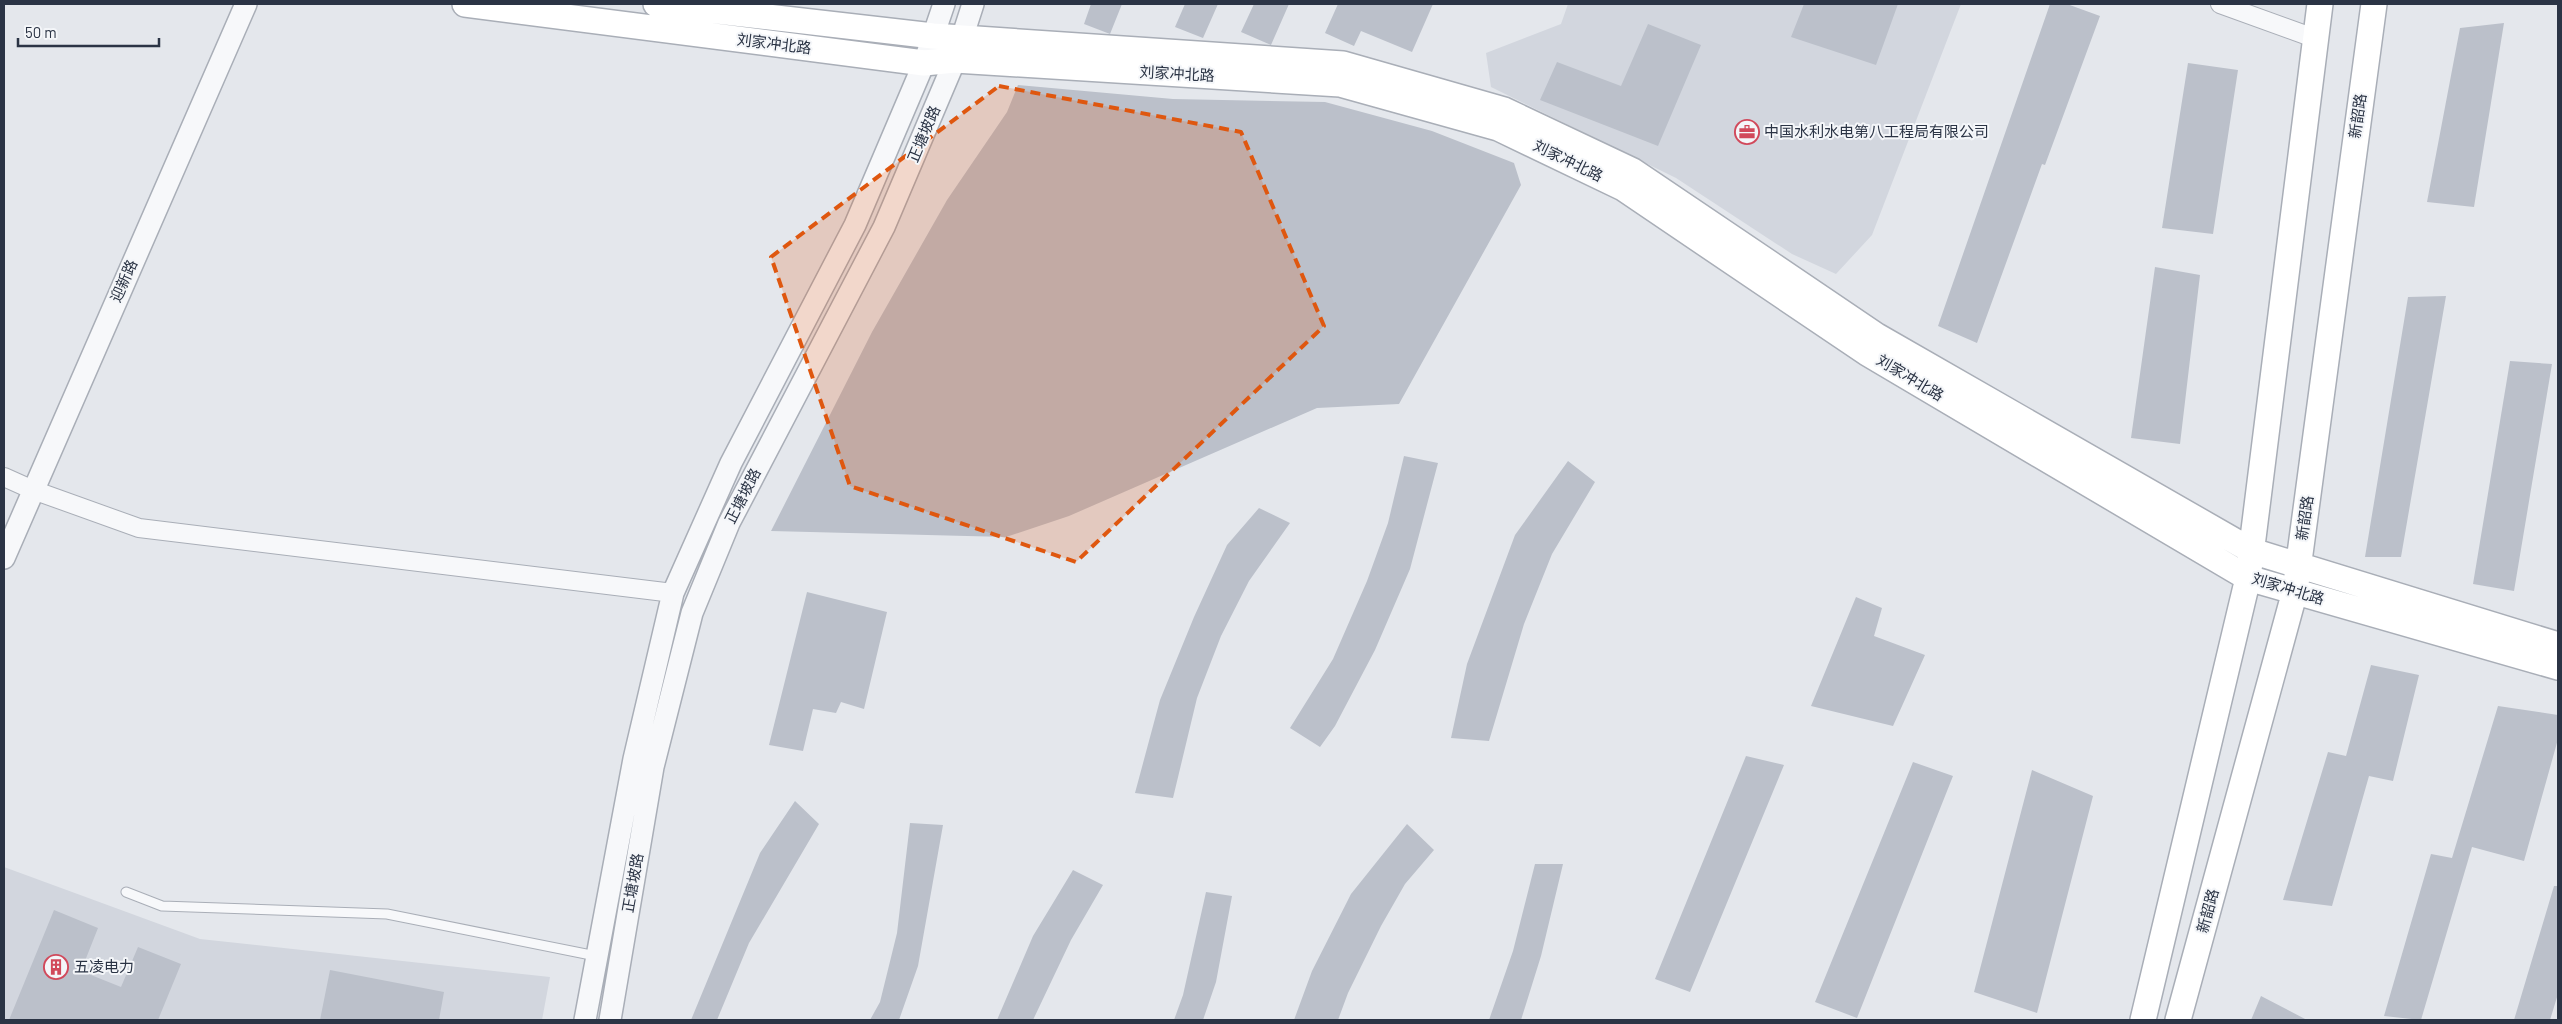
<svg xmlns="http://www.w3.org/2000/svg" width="2562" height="1024" font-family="Barlow,'Noto Sans SC',sans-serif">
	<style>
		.built { fill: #d2d6de }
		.building { fill: #bbc0ca }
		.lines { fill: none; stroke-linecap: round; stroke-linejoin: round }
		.service-casing { stroke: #a9aeb7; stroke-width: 11 }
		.minor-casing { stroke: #a9aeb7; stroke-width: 20 }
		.tertiary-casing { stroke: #a9aeb7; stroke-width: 24 }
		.secondary-casing { stroke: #a9aeb7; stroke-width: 28 }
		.service { stroke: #f7f8fa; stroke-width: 9 }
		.minor { stroke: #f7f8fa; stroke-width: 18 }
		.tertiary { stroke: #f7f8fa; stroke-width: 21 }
		.secondary { stroke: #fff; stroke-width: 25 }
		.marked { fill: #df570f; fill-opacity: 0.2; stroke: #df570f; stroke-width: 4; stroke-dasharray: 10 6; stroke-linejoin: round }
		.labels { text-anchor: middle; stroke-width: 4; stroke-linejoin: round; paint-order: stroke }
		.street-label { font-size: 15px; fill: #2b3445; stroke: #f4f6f9 }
		.poi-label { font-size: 15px; fill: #2b3445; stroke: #f4f6f9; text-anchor: start }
	</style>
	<rect width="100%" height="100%" fill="#e4e7ec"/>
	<path class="built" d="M1568,4h393l-89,231 -36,39 -44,-20 -116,-76 -185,-91 -5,-34 75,-29z
		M4,867l196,72 350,38 -8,43h-538z"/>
	<path class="building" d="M1091,4h31l-12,30 -26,-10z
		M1185,4h33l-15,34 -28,-11z
		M1254,4h35l-18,41 -30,-13z
		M1338,4h95l-21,48 -51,-21 -7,15 -29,-13z
		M1804,4h94l-22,61 -85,-28z
		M2050,4h17l33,12 -55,149 -3,-1 -65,179 -39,-17z
		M2504,23l-30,184 -47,-5 33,-174z
		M1648,24l53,21 -43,101 -118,-46 17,-38 64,24z
		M2188,63l50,7 -25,164 -51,-6z
		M1018,85l155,14 152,3 107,29 82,32 7,22 -122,219 -82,4 -248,108 -63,21 -235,-6 101,-199 75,-132 60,-88z
		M2155,267l45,8 -20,169 -49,-6z
		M2446,296l-45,261h-36l43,-260z
		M2510,361l42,3 -38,227 -41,-7z
		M1404,456l34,7 -28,106 -35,81 -40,76 -15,21 -30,-19 43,-69 34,-78 21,-58z
		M1568,461l27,21 -43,72 -28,70 -35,117 -38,-3 16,-74 48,-129z
		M1259,508l31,15 -41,58 -28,55 -24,62 -24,100 -38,-5 25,-93 34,-83 33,-72z
		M807,592l80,20 -23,97 -23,-7 -5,11 -23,-4 -10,42 -34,-6z
		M1856,597l26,11 -8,28 51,19 -32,71 -82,-20z
		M2371,665l48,10 -26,106 -24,-5 -37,130 -49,-6 45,-148 18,4z
		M2498,706l60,9v24l-34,122 -52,-14 -51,173 -37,-4 47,-162 21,4z
		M1746,756l38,9 -94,227 -35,-13z
		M1913,762l40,14 -96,242 -42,-16z
		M2032,770l61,26 -56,217 -63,-21z
		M795,801l24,23 -70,119 -32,77h-26l69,-167z
		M910,823l33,2 -25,141 -19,54h-29l10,-18 17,-69z
		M1407,824l27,26 -29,34 -24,42 -33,67 -10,27h-44l18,-49 39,-77z
		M1535,864h28l-22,92 -20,64h-32l24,-69z
		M1073,870l30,15 -32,55 -38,80h-36l36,-84z
		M2554,886h4v108l-8,26h-36z
		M1206,892l26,4 -16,86 -13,38h-29l9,-25z
		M54,910l44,18 -17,43 40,16 17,-40 43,17 -23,56h-149z
		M330,970l114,22 -5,28h-119z
		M2261,996l46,24h-56z"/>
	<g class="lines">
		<defs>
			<path id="service" d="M126,892l36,14 225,8 209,42"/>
			<path id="minor" d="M2220,4l94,34
				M4,477l29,13 106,38 534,65"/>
			<path id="tertiary" d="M4,558l242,-554
				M585,1020l49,-261 39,-166 58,-130 124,-238 69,-162 20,-59
				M610,1020l43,-253 39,-154 37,-90 155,-296 71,-167 18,-56"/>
			<path id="secondary" d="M465,4l459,59 31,-3 385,24 158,44 125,60 244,165 381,225 310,89
				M656,4l277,32 410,28 161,46 129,61 244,165 375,215 306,94
				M2143,1020l105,-442 72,-574
				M2178,1020l117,-429 79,-587"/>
		</defs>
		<use href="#service" class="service-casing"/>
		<use href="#minor" class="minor-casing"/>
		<use href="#tertiary" class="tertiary-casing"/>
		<use href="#secondary" class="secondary-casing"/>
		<use href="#service" class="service"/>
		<use href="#minor" class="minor"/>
		<use href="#tertiary" class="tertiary"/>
		<use href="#secondary" class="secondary"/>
	</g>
	<path class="marked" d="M999,86l242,46 83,194 -248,236 -226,-76 -79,-229z"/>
	<defs>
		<symbol id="office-ring" viewBox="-11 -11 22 22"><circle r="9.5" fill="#f4f6f9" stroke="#d1495b" stroke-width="1.5"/><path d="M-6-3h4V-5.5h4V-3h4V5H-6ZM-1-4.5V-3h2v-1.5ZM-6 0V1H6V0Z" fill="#d1495b"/></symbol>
		<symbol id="building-ring" viewBox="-11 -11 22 22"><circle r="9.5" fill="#f4f6f9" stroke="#d1495b" stroke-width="1.5"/><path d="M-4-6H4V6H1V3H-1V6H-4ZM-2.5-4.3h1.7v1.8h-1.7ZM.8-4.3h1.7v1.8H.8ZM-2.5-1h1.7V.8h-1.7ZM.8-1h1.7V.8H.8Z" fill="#d1495b"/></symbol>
	</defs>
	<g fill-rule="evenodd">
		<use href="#office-ring" x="1733" y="118" width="28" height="28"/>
		<use href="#building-ring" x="42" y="953" width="28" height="28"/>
	</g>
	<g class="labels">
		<g class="street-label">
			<text transform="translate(774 44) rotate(7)" y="5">刘家冲北路</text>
			<text transform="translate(1177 74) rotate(3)" y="5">刘家冲北路</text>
			<text transform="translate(2358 116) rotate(-82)" y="5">新韶路</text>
			<text transform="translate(924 134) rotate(-67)" y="5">正塘坡路</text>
			<text transform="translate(1568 161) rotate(26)" y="5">刘家冲北路</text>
			<text transform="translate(124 281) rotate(-66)" y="5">迎新路</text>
			<text transform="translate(1910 378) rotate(31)" y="5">刘家冲北路</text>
			<text transform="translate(743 496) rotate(-63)" y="5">正塘坡路</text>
			<text transform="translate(2305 518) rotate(-82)" y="5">新韶路</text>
			<text transform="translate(2288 589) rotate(17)" y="5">刘家冲北路</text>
			<text transform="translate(633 883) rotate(-80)" y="5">正塘坡路</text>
			<text transform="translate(2208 911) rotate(-75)" y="5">新韶路</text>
		</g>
		<g class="poi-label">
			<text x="1764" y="137">中国水利水电第八工程局有限公司</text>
			<text x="74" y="972">五凌电力</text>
		</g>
	</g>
	<rect width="2562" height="1024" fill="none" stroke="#2b3445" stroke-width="10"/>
	<path d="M18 38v8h141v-8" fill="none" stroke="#2b3445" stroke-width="2.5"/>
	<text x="25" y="38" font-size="15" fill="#2b3445" stroke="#f4f6f9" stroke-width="4" paint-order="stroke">50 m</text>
</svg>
